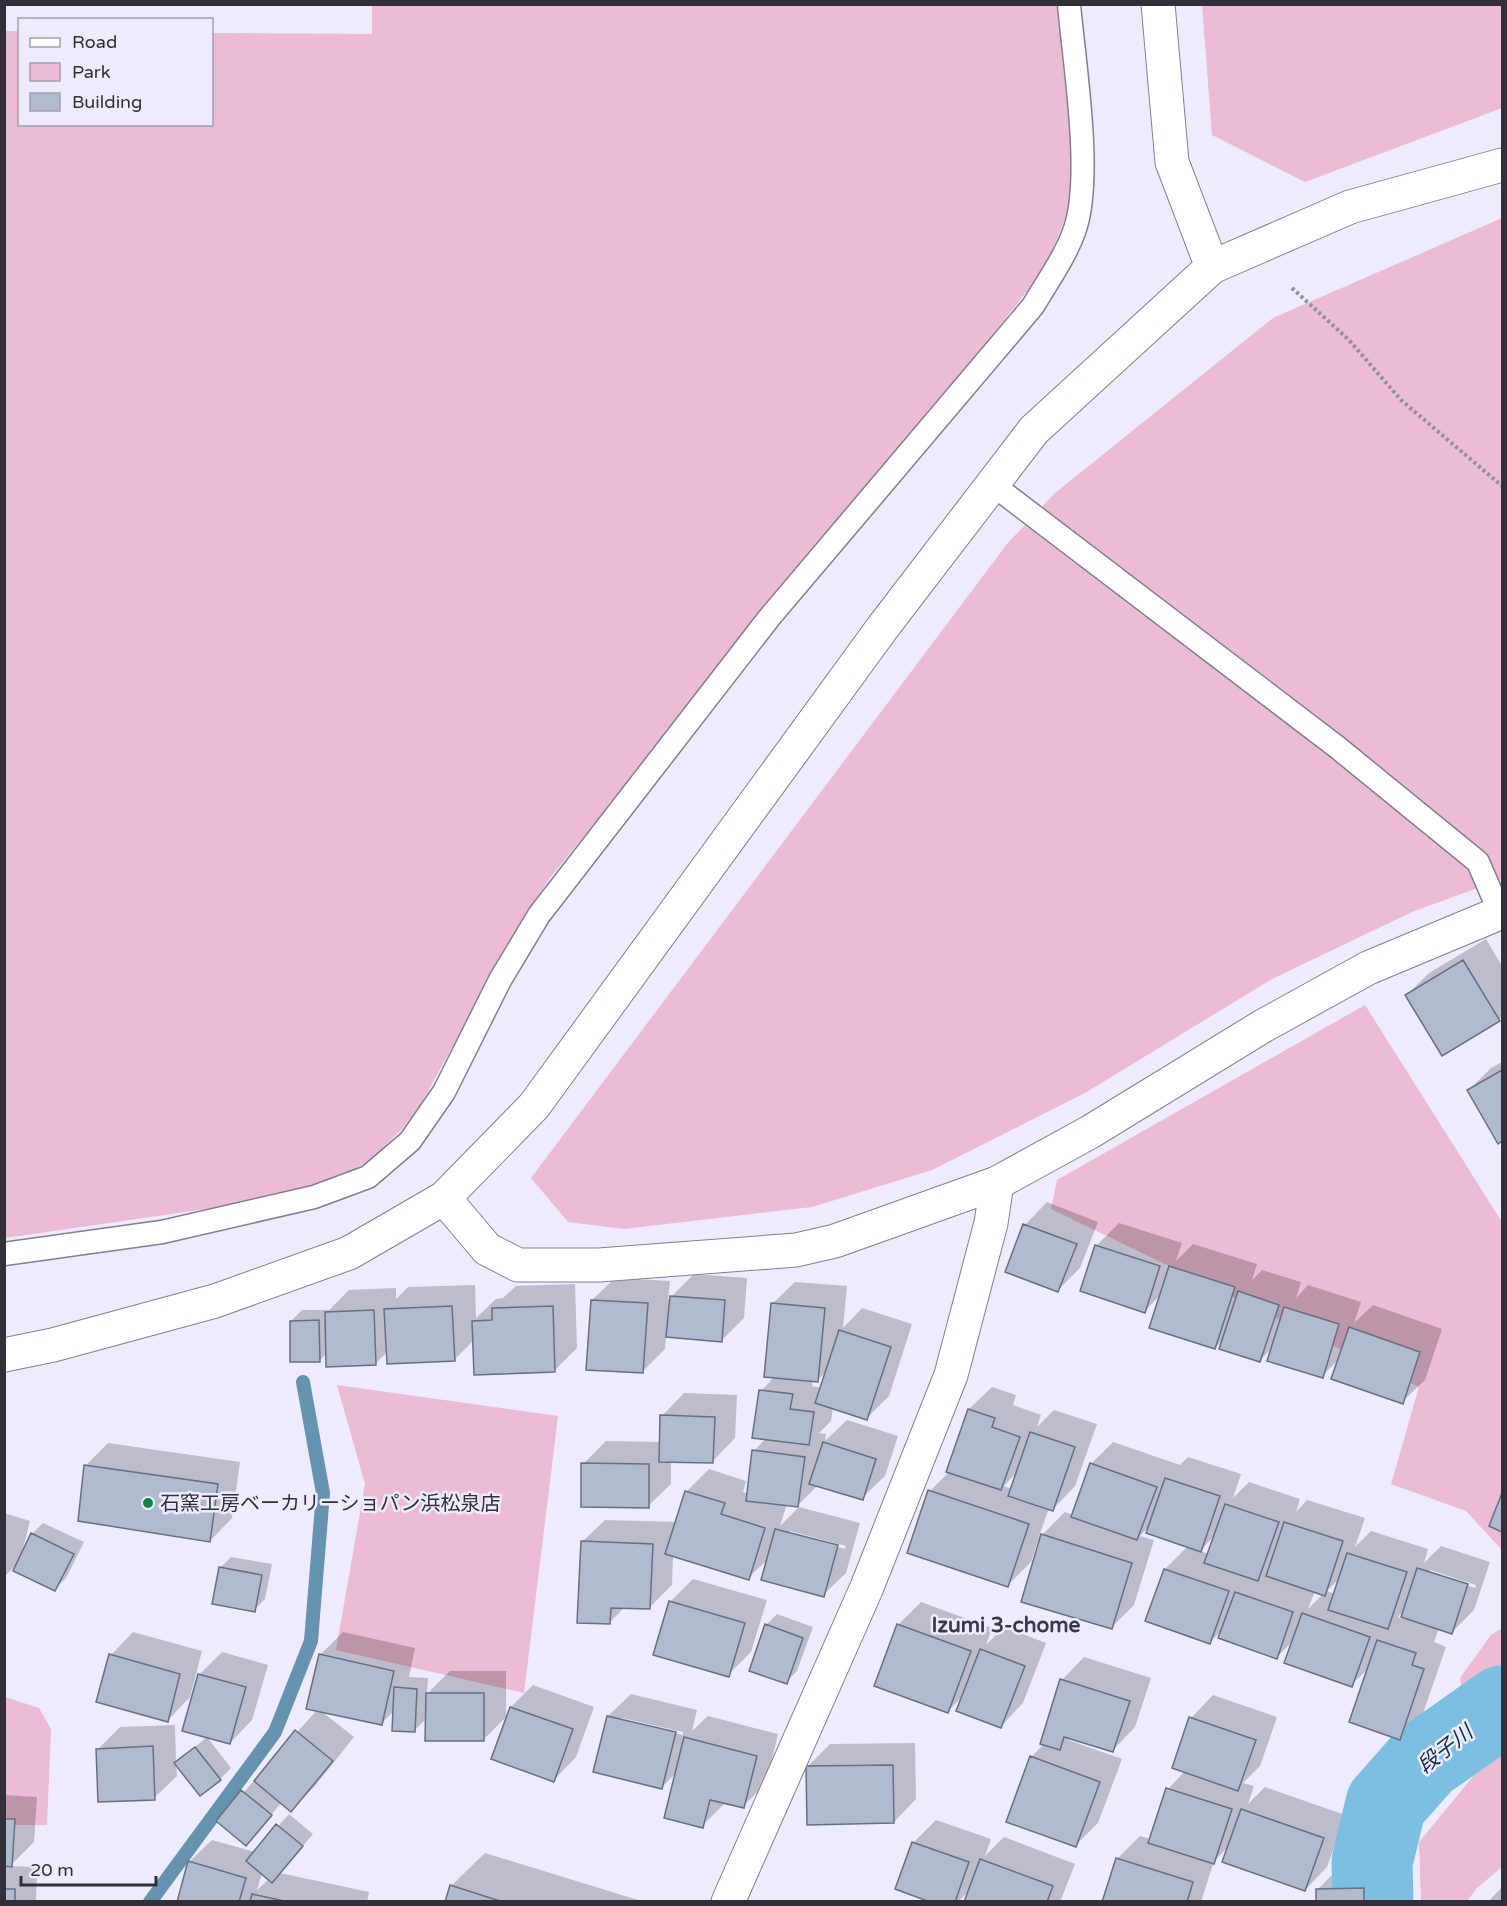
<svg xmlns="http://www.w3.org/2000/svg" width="1507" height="1906" font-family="'Varela Round','Noto Sans JP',sans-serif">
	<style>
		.green { fill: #ecbbd4 }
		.shadow { fill: #0003; fill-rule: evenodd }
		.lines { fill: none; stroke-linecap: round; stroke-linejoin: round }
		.stream { stroke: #6694b0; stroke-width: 14 }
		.river { stroke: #7dbfe3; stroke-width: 81 }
		.building { fill: #b0bbcf; stroke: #667082; stroke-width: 1.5 }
		.service-casing { stroke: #817f94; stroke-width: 25 }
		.minor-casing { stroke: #817f94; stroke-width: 35 }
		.tertiary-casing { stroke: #817f94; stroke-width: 35 }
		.path { stroke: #91909d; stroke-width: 4; stroke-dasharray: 3 3; stroke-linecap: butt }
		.service { stroke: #fff; stroke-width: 22 }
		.minor { stroke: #fff; stroke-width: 33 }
		.tertiary { stroke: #fff; stroke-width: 33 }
		.poi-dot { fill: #12843c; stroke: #edebfd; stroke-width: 2 }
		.labels { text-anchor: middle; stroke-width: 5; stroke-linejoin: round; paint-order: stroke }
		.poi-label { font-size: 20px; fill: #313039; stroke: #edebfd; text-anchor: start }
		.neighbourhood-label { font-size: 21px; font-weight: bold; fill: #3a384a; stroke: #edebfd }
		.water-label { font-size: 21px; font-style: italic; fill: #0f2e3d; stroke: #edebfd }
	</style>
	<rect width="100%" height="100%" fill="#edebfd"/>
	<path class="green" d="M372,5h685l15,150v30l-5,29 -22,54 -51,65 -445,546 -36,57 -92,168 -19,25 -36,35 -47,22 -57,15 -257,37 -1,-1207h15l1,93h192v-91l160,1z
		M1202,5h300v103l-197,74 -93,-47z
		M1502,218v661l-90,33 -140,67 -187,114 -153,77 -120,37 -188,22 -56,-7 -37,-44 476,-634 48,-51 218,-175z
		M1365,1005l137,217v328l-36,-39 -75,-27 28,-97 -368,-178 6,-29z
		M337,1385l221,31 -34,277 -188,-43 29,-166z
		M1502,1628v239l-25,21 -10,13h-46l-2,-59 57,-69 -16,-95 31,-43z
		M5,1697l34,11 12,21 -4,96h-42z"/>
	<path class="shadow" d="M1486,939l16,27v50l-3,4 -92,-25 22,-22z
		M1502,1062v77l-3,3 -30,-52 22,-22z
		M1047,1202l51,20 -18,46 -22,22 -33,-65z
		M1119,1223l63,20 -6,18 17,-17 64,20 -5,16 10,-10 39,12 -5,16 12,-13 53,17 -7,21 19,-18 69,24 -17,51 -23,22 -63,-43 -17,17 -49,-29 -13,13 -36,-22 -9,10 -54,-54 -17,18 -48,-66z
		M694,1274l53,4 -3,40 -22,22 -56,-4 -1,13 -23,23 -50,-72 23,-22 55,3 -2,19z
		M795,1282l52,4 -4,42 19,-20 50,16 -23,72 -22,22 -34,-11 -2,14 -12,12 7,1 -1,7 22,-21 51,16 -13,40 -23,22 -44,-13 -20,20 -11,-1 -7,22 19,-19 61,16 -14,50 -23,22 -54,-37 -21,20 -75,-23 -1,30 -23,23 -24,-1 -16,16 -27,-81 23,-22 72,2 9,-30 23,-23 37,12 -3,11 6,2 5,-43 12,-13 -5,-47 14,-15 -3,-72zM827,1370l-5,18 -10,-2 1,-6h5zM790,1531l56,15 -1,3 -55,-15z
		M575,1284l2,64 -22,22 -81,-30 -20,20 -66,-9 -13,13 -48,-11 -8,8 -28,-40 11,-11h27l20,-20 47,-2v11l12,-12 67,-2 1,33 20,-19 7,-1 13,-12z
		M992,1387l24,8 -3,10 28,10 -4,12 17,-17 43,14 -22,62 -22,23 -4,-1 -11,31 27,-27 8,3 18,-51 22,-22 67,23 8,-8 53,17 -8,24 16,-16 51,17 -4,13 11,-12 58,18 -10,29 16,-16 57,18 -4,14 17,-17 49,16 -16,48 -22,22 -13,-4 -5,14 12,5 -24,69 -22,23 -31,-71 -18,17 -57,-45 -17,17 -53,-29 -14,14 -63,-22 18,-51 23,-23 -38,-21 -10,11 14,4 -20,65 -23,23 -70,-87 -3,-1 -7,22 -23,23 -78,-94 20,-20 19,-62zM1018,1471l-6,18 -8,-3zM1215,1535l-6,19 -9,-3zM1430,1570l46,15 -1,3 -45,-15zM1340,1578l-6,16 -7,-3zM1315,1591l9,2 -16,16zM1404,1610l-2,9 -4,-2z
		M684,1393l53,2 -2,43 -22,23h-42v23l-23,22 -65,-42 23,-23 55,1 1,-26z
		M108,1443l132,19 -8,56 -22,23 -125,-75z
		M4,1513l26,8 -10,39 12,-26 11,-11 41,19 -18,36 -11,11 -37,-26 -14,14z
		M231,1557l41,7 -7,35 -11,11 -34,-42z
		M693,1579l74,21 -16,52 -23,23 -58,-73z
		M921,1602l71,26 -6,17 18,-18 42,16 -23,60 -22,23 -37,-31 -17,17 -49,-87z
		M777,1614l36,13 -16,44 -11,11 -20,-57z
		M133,1632l69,19 -12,46 -22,23 -57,-65z
		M343,1632l72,16 -6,29 19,1 -1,16 23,-23h56v46l-23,23 -56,-22 -13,13 -20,-20 -13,13 -60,-13 33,26 -40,50 -23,23 -9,-8 -26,31 -38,-12 99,-111 3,-55z
		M222,1652l46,13 -16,55 -22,23 -46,-13 16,-56z
		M1084,1657l67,21 -16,49 -22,23 -42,-13 -3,3 54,19 -24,64 -22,22 -45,-88 13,-13 18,-64z
		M533,1685l61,22 -18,50 -22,23 -43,-73z
		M631,1694l66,16 -5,21 16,-15 70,18 -12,50 -23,22 -18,-3 -23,23 -25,-54 -15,15 -54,-71zM622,1718l61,14v3l-61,-14z
		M1213,1695l64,22 -17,49 -17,17 11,3 -6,18 17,-17 80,28 -18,52 -22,23 -76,-44 -15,15 -13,41h-97l14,-44 22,-22 11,3 17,-50 17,-18 6,-53z
		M175,1725l1,38 31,-26 24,31 -11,11 -44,-16 1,13 -23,22 -56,-49 22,-22z
		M915,1743l1,56 -22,23 -87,-55 23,-23z
		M4,1795l33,2 -3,45 -24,24 27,1 -1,35h-32z
		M289,1814l24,20 -33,39 89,19 -2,10h-189l11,-40 23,-22 43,12zM262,1873l7,6 -12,11z
		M936,1820l55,19 -6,17 19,-19 71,27 -15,38h-94l4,-12 -12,12h-23l-22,-59z
		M485,1853l153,47v2h-191l4,-16z
		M1386,1866l1,36h-70v-12l23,-23z
		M1502,1887v15h-14z"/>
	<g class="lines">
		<path class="stream" d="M150,1902l125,-170 36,-91 12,-148 -20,-111"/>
		<path class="river" d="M1373,1902l-1,-40 14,-58 38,-43 78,-55"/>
	</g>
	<path class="building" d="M1463,960l37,61 -58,35 -37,-61z
		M1502,1070v71l-4,3 -31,-54z
		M1023,1224l54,20 -19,48 -53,-20z
		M1095,1245l65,21 -15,47 -65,-22z
		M1169,1266l66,21 -20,62 -66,-21z
		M1238,1291l41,14 -19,57 -41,-13z
		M670,1296l55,4 -3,42 -56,-5z
		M591,1300l57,3 -5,70 -57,-3z
		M771,1303l54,5 -7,74 -54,-5z
		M452,1306l3,55 -68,3 -3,-55z
		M553,1306l2,66 -81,3 -2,-54 20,-1v-12z
		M1284,1307l55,17 -16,54 -56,-17z
		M374,1310l2,55 -50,2 -1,-55z
		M319,1320l1,42h-30v-41z
		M1349,1327l71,25 -17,52 -72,-25z
		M839,1330l52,17 -24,73 -52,-17z
		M759,1390l34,4 -3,15 24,3 -5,33 -57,-7z
		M968,1409l27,9 -3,9 28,10 -19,53 -55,-18z
		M660,1415l55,2 -2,46 -54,-1z
		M1030,1432l45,15 -22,64 -45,-15z
		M823,1442l53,17 -13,41 -54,-16z
		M752,1450l53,7 -7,50 -52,-6z
		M581,1463l68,1v44l-68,-1z
		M1090,1463l67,24 -20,53 -66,-23z
		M84,1465l134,19 -8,58 -132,-21z
		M1165,1478l55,18 -19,56 -55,-19z
		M928,1490l101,34 -21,63 -101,-34z
		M685,1491l40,12 -4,11 44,14 -16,52 -84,-26z
		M1502,1493v39l-13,-6z
		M1225,1504l54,18 -21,59 -54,-18z
		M1284,1522l59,19 -18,55 -59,-20z
		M775,1529l63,16 -14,52 -63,-17z
		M31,1533l43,21 -19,37 -42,-20z
		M1041,1534l91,29 -20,66 -91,-27z
		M581,1541l72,3 -3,65 -39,-1 -1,16 -33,-1z
		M1347,1553l60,19 -19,57 -60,-19z
		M219,1567l43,8 -7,37 -43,-8z
		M1417,1568l51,16 -16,50 -51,-17z
		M1164,1569l65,22 -19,53 -65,-23z
		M1235,1592l58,20 -16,47 -59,-21z
		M669,1601l76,22 -16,54 -76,-22z
		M1302,1613l68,24 -18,50 -68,-24z
		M765,1624l38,14 -16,46 -38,-13z
		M897,1624l74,27 -23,62 -74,-27z
		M1377,1640l39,13 -4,12 12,4 -24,71 -51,-18z
		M980,1649l45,17 -24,62 -45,-17z
		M109,1654l71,20 -12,48 -72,-20z
		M319,1654l75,17 -12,54 -76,-16z
		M198,1674l48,13 -16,57 -48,-13z
		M1060,1679l70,22 -17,51 -49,-15 -4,13 -20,-6z
		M394,1687l23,2 -2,43 -23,-1z
		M426,1693h58v48h-59z
		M510,1707l63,22 -19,53 -63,-23z
		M607,1716l69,16 -14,57 -69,-17z
		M1189,1717l67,23 -18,51 -66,-23z
		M295,1730l38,31 -42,51 -37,-31z
		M684,1737l73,19 -13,52 -34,-8 -7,28 -39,-10z
		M153,1746l2,54 -57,2 -2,-53z
		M195,1747l26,33 -21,16 -26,-33z
		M1030,1756l70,26 -24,65 -70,-25z
		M893,1765l1,58 -87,2 -1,-59z
		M1166,1788l66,21 -18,55 -66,-21z
		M241,1790l31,25 -26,31 -30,-25z
		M1241,1809l83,29 -19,53 -83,-29z
		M4,1819h11l-3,48 -8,-1z
		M276,1824l27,22 -31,37 -26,-22z
		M912,1842l57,20 -14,40h-25l-35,-13z
		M1116,1858l77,24 -6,20h-85z
		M980,1859l73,27 -6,16h-83z
		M188,1861l58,17 -7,24h-62z
		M450,1885l53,17h-58z
		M1364,1888v14h-48v-13z
		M4,1889h11v13h-11z
		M252,1894l37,8h-39z"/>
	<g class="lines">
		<defs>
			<path id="service" d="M992,484l345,263 141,115 22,51
				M4,1254l158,-22 152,-35 54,-20 42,-36 34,-49 56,-112 39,-65 230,-297 264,-312c14,-24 33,-50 42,-77 18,-54 -1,-166 -6,-225"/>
			<path id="minor" d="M728,1902l139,-315 84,-212 40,-152 6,-40"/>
			<path id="tertiary" d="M1158,4l14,158 40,105
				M444,1198l43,51 31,16h81l197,-15 39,-9 162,-58 93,-51 173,-106 105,-58 134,-56
				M4,1355l49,-10 162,-44 134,-48 95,-55 90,-92 349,-479 151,-197 178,-163 138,-60 152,-42"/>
		</defs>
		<use href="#service" class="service-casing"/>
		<use href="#minor" class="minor-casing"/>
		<use href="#tertiary" class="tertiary-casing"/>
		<path class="path" d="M1292,288l57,52 52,60 101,86"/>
		<use href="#service" class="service"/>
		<use href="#minor" class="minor"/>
		<use href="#tertiary" class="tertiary"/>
	</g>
	<circle class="poi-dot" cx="148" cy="1503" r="6"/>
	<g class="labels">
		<g class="poi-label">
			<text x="160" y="1510">石窯工房ベーカリーショパン浜松泉店</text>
		</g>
		<g class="neighbourhood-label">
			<text x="1006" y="1632">Izumi 3-chome</text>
		</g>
		<g class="water-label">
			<text transform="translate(1445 1749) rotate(-38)" y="7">段子川</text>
		</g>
	</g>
	<rect width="1507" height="1906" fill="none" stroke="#313039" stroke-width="12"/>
	<rect x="18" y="18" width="195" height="108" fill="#edebfd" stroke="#a2a0af" stroke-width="1.5"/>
	<rect x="30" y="38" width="30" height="9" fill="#ffffff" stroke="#a2a0af" stroke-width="1.5"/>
	<text x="72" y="48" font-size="18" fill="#313039">Road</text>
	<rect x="30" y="63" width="30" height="18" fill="#ecbbd4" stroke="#a2a0af" stroke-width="1.5"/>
	<text x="72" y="78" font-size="18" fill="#313039">Park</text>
	<rect x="30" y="93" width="30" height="18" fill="#b0bbcf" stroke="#a2a0af" stroke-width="1.5"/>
	<text x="72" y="108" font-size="18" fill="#313039">Building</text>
	<path d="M21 1876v9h135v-9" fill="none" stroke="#313039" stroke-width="3"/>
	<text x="30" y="1876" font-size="18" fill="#313039" stroke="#edebfd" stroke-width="4.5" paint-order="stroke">20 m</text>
</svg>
